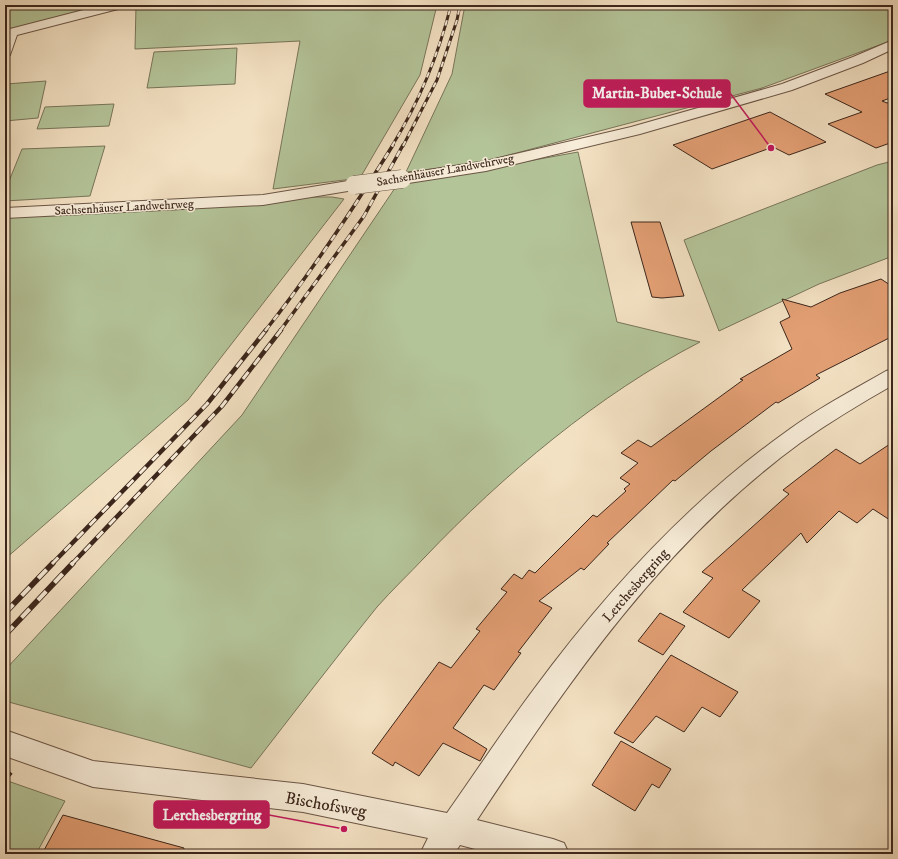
<svg xmlns="http://www.w3.org/2000/svg" width="898" height="859" font-family="'IM FELL DW Pica',serif">
	<style>
		.green { fill: #b4c499; stroke: #78755a }
		.building { fill: #e39f74; stroke: #3c261b }
		.lines { fill: none; stroke-linecap: round; stroke-linejoin: round }
		.minor-casing { stroke: #6a5545; stroke-width: 2 }
		.path { stroke: #3c261b; stroke-width: 3; stroke-dasharray: 4 2.5; stroke-linecap: butt }
		.minor { fill: #f7ecd8; fill-rule: evenodd }
		.rail-far3-casing { stroke: #3c261b; stroke-width: 3 }
		.rail-far2-casing { stroke: #3c261b; stroke-width: 3.5 }
		.rail-far1-casing { stroke: #3c261b; stroke-width: 4.5 }
		.rail-casing { stroke: #3c261b; stroke-width: 5.5 }
		.rail-far3 { stroke: #f7ecd8; stroke-width: 2; stroke-dasharray: 5.5; stroke-linecap: butt }
		.rail-far2 { stroke: #f7ecd8; stroke-width: 2.5; stroke-dasharray: 7; stroke-linecap: butt }
		.rail-far1 { stroke: #f7ecd8; stroke-width: 3; stroke-dasharray: 9; stroke-linecap: butt }
		.rail { stroke: #f7ecd8; stroke-width: 4; stroke-dasharray: 12; stroke-linecap: butt }
		.minor-bridge-casing { stroke: #6a5545; stroke-width: 19; stroke-linecap: butt }
		.minor-bridge { stroke: #f7ecd8; stroke-width: 18 }
		.labels { text-anchor: middle; stroke-width: 3; stroke-linejoin: round; paint-order: stroke }
		.far-street-label { font-size: 12px; fill: #3c261b; stroke: #f7ecd8 }
		.street-label { font-size: 14px; fill: #3c261b; stroke: #f7ecd8 }
		.near-street-label { font-size: 17px; fill: #3c261b; stroke: #f7ecd8 }
		.leader { fill: none; stroke: #c2185b; stroke-width: 1.5 }
		.callout-dot { fill: #c2185b; stroke: #f7ecd8; stroke-width: 1.5 }
		.callout { fill: #c2185b; stroke: #c2185b; stroke-width: 1.5 }
		.callout-label { font-size: 15px; text-anchor: middle; font-weight: bold; fill: #fff }
	</style>
	<rect width="100%" height="100%" fill="#f3e1c3"/>
	<filter id="stains"><feTurbulence type="fractalNoise" baseFrequency=".005" numOctaves="4"/><feColorMatrix values="0 0 0 0 .2 0 0 0 0 .09 0 0 0 0 .02 0 0 0 .5 -.17"/></filter>
	<radialGradient id="worn" r=".72"><stop offset=".6" stop-color="#630" stop-opacity="0"/><stop offset="1" stop-color="#630" stop-opacity=".3"/></radialGradient>
	<path class="green" d="M5,5h100l-100,31z
		M143,5h294l-17,70 -60,103 -87,11 27,-148 -165,8 1,-43z
		M465,5h428v35l-131,48 -287,76 -69,8 46,-98z
		M237,48l-2,36 -88,4 7,-36z
		M46,81l-8,37 -33,3 1,-37z
		M114,104l-5,22 -72,3 8,-22z
		M105,146l-15,50 -85,5v-10l17,-42z
		M578,152l39,170 83,20c-101,52 -197,133 -275,215 -16,17 -33,33 -48,50 -43,53 -84,107 -126,161l-246,-67v-31l237,-255 155,-230z
		M893,161v95l-74,28 -100,47 -35,-91 193,-75z
		M308,197h24l12,2 -156,201 -183,159v-344z
		M5,780l60,21 -29,53h-31z"/>
	<path class="building" d="M893,70v27l-11,4 5,2 6,-2v41l-17,6 -48,-24 34,-12 -37,-18z
		M770,112l56,30 -37,13 -16,-8 -61,22 -39,-24z
		M631,222h29l24,74 -22,2 -10,-1z
		M881,279l12,8v49l-77,39 4,3 -42,25 -2,-1 -65,49 -36,30 -2,-1 -66,63 2,1 -25,26 -3,-2 -42,33 13,7 -34,44 3,1 -27,37 -10,-5 -31,43 34,21 -7,12 -37,-18 -24,33 -24,-14 -2,4 -21,-13 67,-91 12,6 29,-37 -4,-2 31,-37 -6,-3 13,-15 8,5 7,-9 6,3 58,-58 4,2 29,-26 -2,-2 6,-5 -10,-6 18,-15 -17,-10 17,-13 13,7 92,-67 -3,-1 52,-30 -12,-27 10,-5 -8,-18 29,8 29,-14z
		M893,442v80l-20,-13 -16,14 -18,-12 -32,32 -6,-10 -59,57 18,11 -31,37 -46,-26 30,-34 -11,-6 87,-78 -6,-4 53,-41 24,15z
		M660,613l25,13 -22,29 -25,-14z
		M671,655l67,37 -18,25 -18,-10 -18,25 -28,-16 -23,27 -19,-10z
		M621,741l50,28 -12,19 -7,-4 -17,27 -43,-26z
		M63,815l121,33 -1,6h-141z"/>
	<g class="lines">
		<defs>
			<path id="minor" d="M103,5h21l-2,3 -105,27 -7,20 -5,1v-24l1,-2z
				M893,40v9l-30,14 -71,27 -152,44 -154,37 -84,13 -6,-2 -2,-3 2,-3 6,-2 84,-13 145,-34 151,-43 71,-27z
				M354,180l6,1 2,4 -2,4 -97,16 -258,13v-10l258,-13z
				M893,369v16c-32,18 -63,37 -93,58 -136,99 -232,239 -323,377l76,19 11,4 5,11h-75l-34,-9 -6,9h-34l8,-16 -125,-26 -210,-25 -88,-31v-26l88,31 210,23 144,29c29,-41 57,-84 87,-124 71,-96 152,-185 249,-255 32,-24 68,-43 103,-63z"/>
		</defs>
		<use href="#minor" class="minor-casing"/>
		<path class="path" d="M5,781l7,-9"/>
		<use href="#minor" class="minor"/>
		<defs>
			<path id="rail-far3" d="M392,146c26,-42 47,-93 59,-141
				M403,146l34,-66 20,-60 3,-15"/>
			<path id="rail-far2" d="M265,331c47,-59 88,-122 128,-186
				M280,331l84,-115 39,-71"/>
			<path id="rail-far1" d="M52,564l155,-160 59,-74
				M72,564l150,-158 59,-76"/>
			<path id="rail" d="M5,613l48,-50
				M5,635l68,-72"/>
		</defs>
		<use href="#rail-far3" class="rail-far3-casing"/>
		<use href="#rail-far2" class="rail-far2-casing"/>
		<use href="#rail-far1" class="rail-far1-casing"/>
		<use href="#rail" class="rail-casing"/>
		<use href="#rail-far3" class="rail-far3"/>
		<use href="#rail-far2" class="rail-far2"/>
		<use href="#rail-far1" class="rail-far1"/>
		<use href="#rail" class="rail"/>
		<defs>
			<path id="minor-bridge" d="M354,185l48,-6"/>
		</defs>
		<use href="#minor-bridge" class="minor-bridge-casing"/>
		<use href="#minor-bridge" class="minor-bridge"/>
	</g>
	<g class="labels">
		<g class="far-street-label">
			<text transform="translate(445 170) rotate(-10)" y="4">Sachsenhäuser Landwehrweg</text>
			<text transform="translate(124 207) rotate(-3)" y="4">Sachsenhäuser Landwehrweg</text>
		</g>
		<g class="street-label">
			<text transform="translate(635 585) rotate(-49)" y="5">Lerchesbergring</text>
		</g>
		<g class="near-street-label">
			<text transform="translate(326 804) rotate(10)" y="6">Bischofsweg</text>
		</g>
	</g>
	<path class="leader" d="M771 148L730 93M344 829L269 815"/>
	<g class="callout-dot">
		<circle cx="771" cy="148" r="4"/>
		<circle cx="344" cy="829" r="4"/>
	</g>
	<g class="callout">
		<rect x="584" y="80" width="146" height="27" rx="4"/>
		<rect x="154" y="801" width="115" height="27" rx="4"/>
	</g>
	<g class="callout-label">
		<text x="657" y="98">Martin-Buber-Schule</text>
		<text x="212" y="820">Lerchesbergring</text>
	</g>
	<rect width="898" height="859" fill="none" stroke="#f3e1c3" stroke-width="20"/>
	<rect x="6" y="6" width="886" height="847" fill="none" stroke="#3c261b" stroke-width="2"/>
	<rect x="10" y="10" width="878" height="839" fill="none" stroke="#3c261b"/>
	<rect width="100%" height="100%" filter="url(#stains)"/>
	<rect width="100%" height="100%" fill="url(#worn)"/>
</svg>
